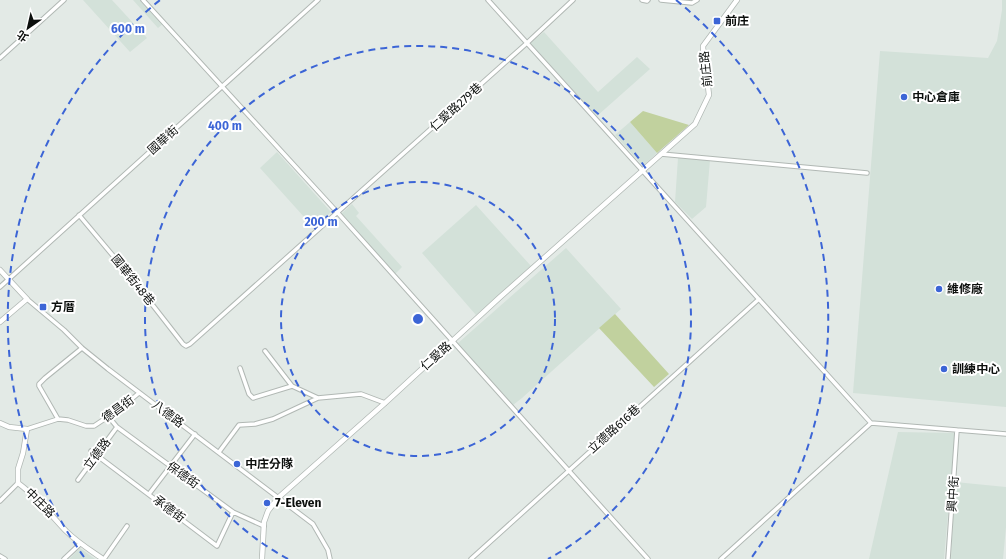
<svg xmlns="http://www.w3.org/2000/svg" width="1006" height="559" font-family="'Fira Sans','Noto Sans TC',sans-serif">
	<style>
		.built { fill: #d3e1d9 }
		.green { fill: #c1d19e }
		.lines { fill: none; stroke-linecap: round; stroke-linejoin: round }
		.minor-casing { stroke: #b1b8b4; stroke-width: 5.5 }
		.tertiary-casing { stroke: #b1b8b4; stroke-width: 6 }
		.minor { stroke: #fff; stroke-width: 3.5 }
		.tertiary { stroke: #fff; stroke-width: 4.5 }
		.ring { fill: none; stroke: #3c65d6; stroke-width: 2; stroke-dasharray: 7 5 }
		.poi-dot { fill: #3c65d6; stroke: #fff; stroke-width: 1.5 }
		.labels { text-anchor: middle; stroke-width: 4; stroke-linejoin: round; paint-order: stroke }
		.poi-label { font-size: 12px; font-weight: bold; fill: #0c0f0d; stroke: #fff; text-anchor: start }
		.street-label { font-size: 12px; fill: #0c0f0d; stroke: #fff }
		.centre { fill: #3c65d6; stroke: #fff; stroke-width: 2 }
		.ring-label { font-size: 12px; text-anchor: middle; font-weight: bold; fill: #3c65d6; stroke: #fff; stroke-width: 4; stroke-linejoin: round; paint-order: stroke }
	</style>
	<rect width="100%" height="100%" fill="#e3eae6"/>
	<path class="built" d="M83,0h29l35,38 -17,14z
		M133,0h10l21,23 -6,5z
		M1002,0h4v407l-153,-14 27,-342 108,7 9,-17 5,-31z
		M544,32l54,60 39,-35 13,12 -53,47 -67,-73z
		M630,122l27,31 -14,13 -28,-31z
		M277,152l54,60 -17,16 -54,-60z
		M678,158l32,2 -4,47 -14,12 -17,-17z
		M352,204l7,9 -3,3 46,51 -7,7 -54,-60z
		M476,205l55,61 -55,49 -54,-62z
		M566,248l55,61 -99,89 -9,7 -56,-61z
		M898,432l57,1 -11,126h-75z
		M955,482l51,5v40l-3,32h-52z
		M80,548l15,11h-26z"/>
	<path class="green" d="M643,111l46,14 -32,28 -27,-31z
		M615,314l54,60 -15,13 -55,-59z"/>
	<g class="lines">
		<defs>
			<path id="minor" d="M143,0l194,212 311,347
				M488,0l383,423 135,11
				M642,0l5,1 1,-1
				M661,0l31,3 5,-3
				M0,58l64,-58
				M661,154l206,19
				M79,215l51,61 53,68 3,2 4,-2 337,-301 46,-43
				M0,287l318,-287
				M27,299l37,31 18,18 26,21 205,155 15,26 2,9
				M265,351l27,35 26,12
				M240,368l9,26 4,4 39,-12
				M108,416l9,11 116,85 31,14
				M58,419l-19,-33v-2l6,-6 37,-30
				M27,429l31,-10 10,1 18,6h8l27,-18 18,-15
				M91,451l126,95 16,-34
				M219,452l20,-27 16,-1 18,-5 45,-21 43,-4 24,9
				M78,480l39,-53
				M149,494l46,-60
				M0,501l18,-18
				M0,556l5,3
				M64,559l16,-15
				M104,559l23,-33
				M471,559l288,-260
				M721,559l150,-136
				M948,559l9,-129"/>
			<path id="tertiary" d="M0,270l27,29 -27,23
				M0,423l9,4 18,2 -4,24 -5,16v14c18,13 32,31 48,48 11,11 24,19 37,28
				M262,559l2,-37 4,-11 11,-14 106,-94 114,-105 196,-174 14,-29 -2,-17 -3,-13 -1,-19 34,-46"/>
		</defs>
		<use href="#minor" class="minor-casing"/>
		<use href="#tertiary" class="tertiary-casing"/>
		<use href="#minor" class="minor"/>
		<use href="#tertiary" class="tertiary"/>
	</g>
	<g class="ring">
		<circle cx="418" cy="319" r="137"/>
		<path d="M288 559A273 273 0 1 1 548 559"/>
		<path d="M84 557A410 410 0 0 1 160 0M676 0A410 410 0 0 1 752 557"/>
	</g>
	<g class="poi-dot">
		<rect x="713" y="17" width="8" height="8" rx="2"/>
		<circle cx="904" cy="97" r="4"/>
		<circle cx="939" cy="289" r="4"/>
		<rect x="39" y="303" width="8" height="8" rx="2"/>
		<circle cx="944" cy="369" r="4"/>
		<circle cx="237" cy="464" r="4"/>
		<circle cx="267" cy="503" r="4"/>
	</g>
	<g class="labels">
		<g class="poi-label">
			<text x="725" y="25">前庄</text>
			<text x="912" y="101">中心倉庫</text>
			<text x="947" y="293">維修廠</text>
			<text x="51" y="311">方厝</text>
			<text x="952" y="373">訓練中心</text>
			<text x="245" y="468">中庄分隊</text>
			<text x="275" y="507">7-Eleven</text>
		</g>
		<g class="street-label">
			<text transform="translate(706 69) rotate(-96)" y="4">前庄路</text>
			<text transform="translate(456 107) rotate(-42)" y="4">仁愛路279巷</text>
			<text transform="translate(163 140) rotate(-42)" y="4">國華街</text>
			<text transform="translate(133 280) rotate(51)" y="4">國華街48巷</text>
			<text transform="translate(436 356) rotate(-42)" y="4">仁愛路</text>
			<text transform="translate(118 409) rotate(-36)" y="4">德昌街</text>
			<text transform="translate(168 414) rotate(37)" y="4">八德路</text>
			<text transform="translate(614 429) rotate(-42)" y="4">立德路616巷</text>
			<text transform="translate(97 454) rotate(-53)" y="4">立德路</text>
			<text transform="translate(183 475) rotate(36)" y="4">保德街</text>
			<text transform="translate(953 494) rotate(-86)" y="4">興中街</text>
			<text transform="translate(40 503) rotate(45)" y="4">中庄路</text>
			<text transform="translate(169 509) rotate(37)" y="4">承德街</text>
		</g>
	</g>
	<circle cx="418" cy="319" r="6" class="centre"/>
	<g class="ring-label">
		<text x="128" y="33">600 m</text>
		<text x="225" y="130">400 m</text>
		<text x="321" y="226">200 m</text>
	</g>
	<g transform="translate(28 28) rotate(214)" stroke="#ffffff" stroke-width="3" paint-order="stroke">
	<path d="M0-3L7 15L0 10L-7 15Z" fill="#0c0f0d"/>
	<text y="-6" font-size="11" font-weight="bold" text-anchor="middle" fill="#0c0f0d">北</text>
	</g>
</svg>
